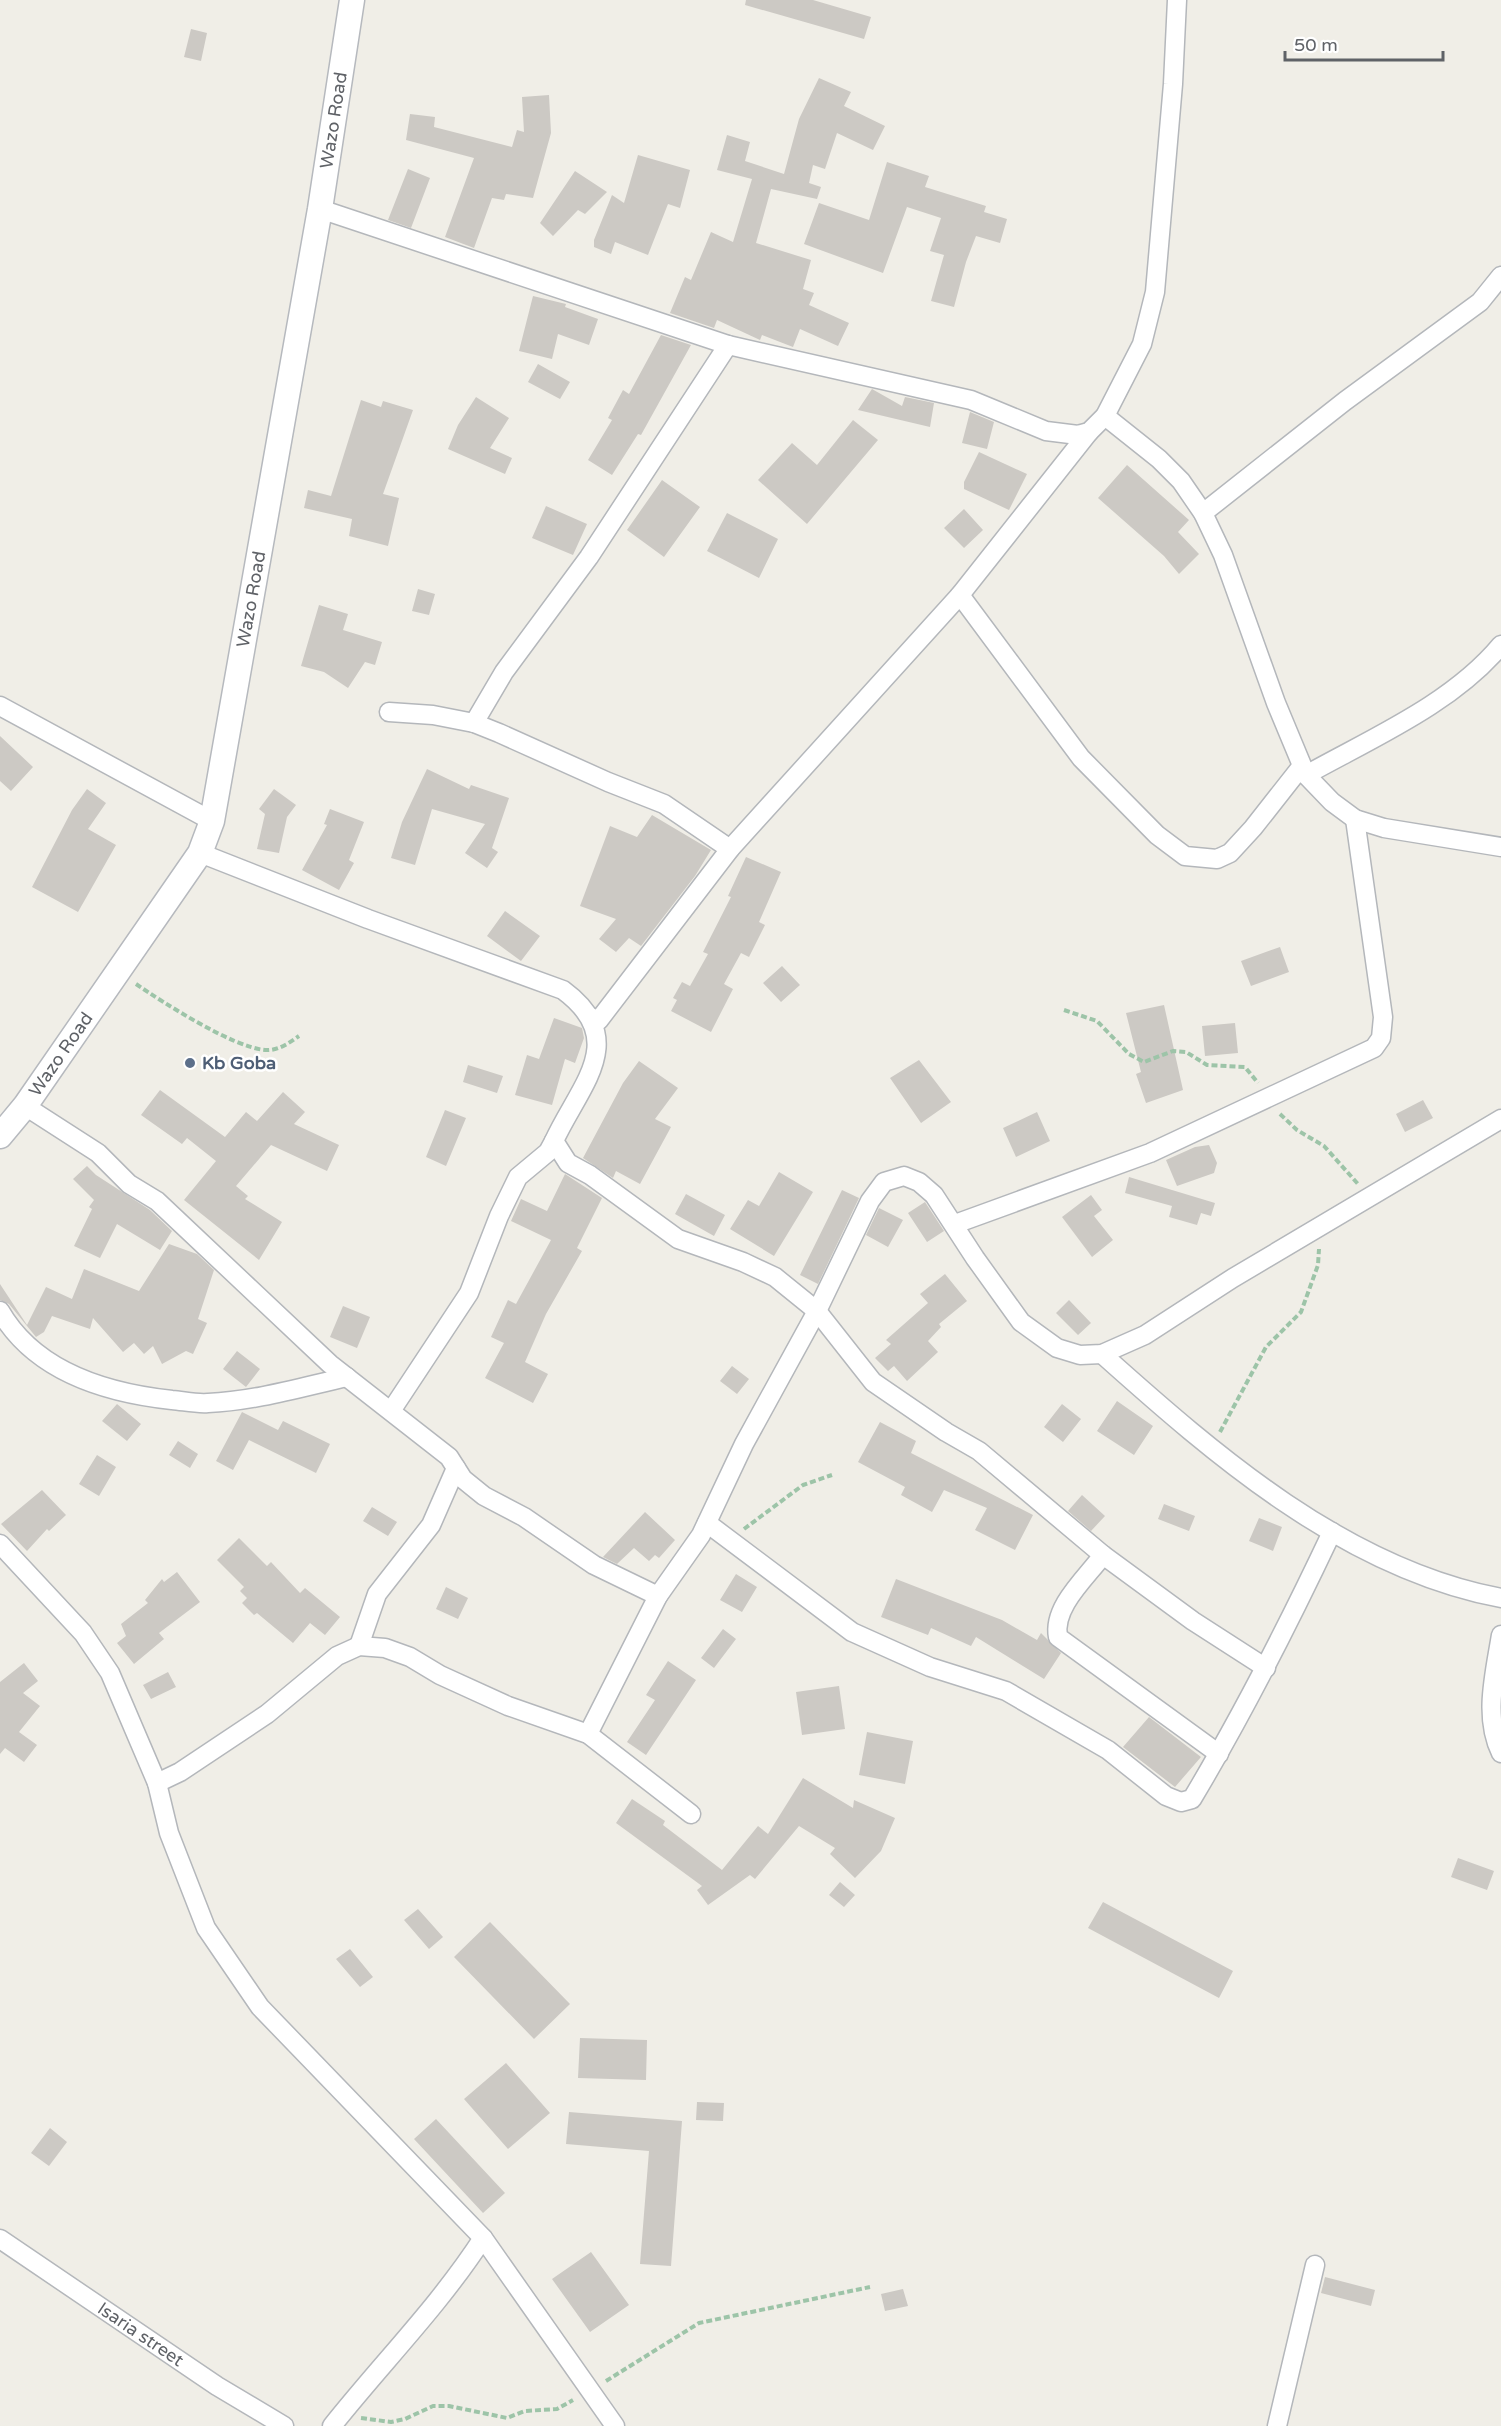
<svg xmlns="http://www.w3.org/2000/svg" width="1501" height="2426" font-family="'Varela Round',sans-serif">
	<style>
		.building { fill: #ccc9c4 }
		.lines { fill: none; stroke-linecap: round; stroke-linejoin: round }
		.minor-casing { stroke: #b4b7bb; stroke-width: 21 }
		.secondary-casing { stroke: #b6b9be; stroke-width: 27 }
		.path { stroke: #9dc4a8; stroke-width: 4; stroke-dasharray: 6 3; stroke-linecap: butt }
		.minor { stroke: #fff; stroke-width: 18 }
		.secondary { stroke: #fff; stroke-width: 24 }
		.service-dot { fill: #5c6f8a; stroke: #fff; stroke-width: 2 }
		.labels { text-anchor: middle; stroke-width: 5; stroke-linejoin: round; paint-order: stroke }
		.street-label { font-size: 18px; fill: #5f6267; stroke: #fff }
		.service-label { font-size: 18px; font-weight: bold; fill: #4e5e75; stroke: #fff; text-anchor: start }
	</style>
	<rect width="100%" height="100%" fill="#f0eee7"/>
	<path class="building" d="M746,0h67l58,17 -7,22 -119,-34z
		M191,29l16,4 -6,28 -17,-4z
		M819,78l32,14 -7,14 41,20 -12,24 -36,-17 -12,36 -12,-4 -4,18 12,4 -4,12 -46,-10 -15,54 55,17 -8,29 11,4 -5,12 40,18 -11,23 -38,-17 -7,18 -31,-12 -2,5 -43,-20 -3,8 -44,-15 15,-36 6,3 20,-48 22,10 19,-63 -35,-9 10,-35 23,7 -5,19 39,13 15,-55z
		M549,95l2,38 -18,65 -27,-4 -2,6 -12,-2 -18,50 -29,-11 29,-79 -68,-18 4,-26 25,3 -1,10 78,20 5,-17 7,2 -2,-35z
		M638,155l52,15 -10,38 -12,-4 -20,51 -33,-13 -4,12 -17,-7v-7l18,-45 12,8z
		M887,162l42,14 -4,11 61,19 -2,6 23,7 -7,24 -24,-7 -10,26 -12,45 -23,-6 13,-46 -14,-4 11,-33 -34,-11 -24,66 -79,-29 15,-41 50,17z
		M408,169l22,9 -19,50 -23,-8z
		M575,171l32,21 -22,22 -7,-4 -25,26 -13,-13z
		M533,296l33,8 -1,3 33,12 -9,26 -31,-11 -6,25 -33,-8z
		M661,335l30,10 -50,90 -3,-1 -26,41 -24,-15 24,-40 -4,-2 15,-28 6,4z
		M538,364l32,18 -10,17 -32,-17z
		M872,389l30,17 3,-9 29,6 -4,24 -72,-17z
		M476,397l33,21 -19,30 22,10 -7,16 -57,-25 10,-24z
		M361,400l20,7 2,-6 30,9 -30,84 16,4 -11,48 -39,-10 3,-17 -48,-11 4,-18 23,6z
		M970,412l24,10 -7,27 -25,-6z
		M853,420l25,20 -71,84 -49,-44 34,-37 25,22z
		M979,452l48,22 -18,36 -45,-21v-7z
		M1127,465l62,55 -11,12 21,22 -20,20 -15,-18 -66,-58z
		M662,480l38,27 -36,50 -37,-27z
		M546,506l41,18 -14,31 -41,-17z
		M964,509l19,21 -19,18 -20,-20z
		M727,513l51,26 -19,39 -52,-27z
		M418,589l17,5 -6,21 -17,-4z
		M319,605l29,9 -5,16 39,12 -7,23 -10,-3 -17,26 -24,-16 -23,-6z
		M0,736l33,31 -22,24 -11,-10z
		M427,769l42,20 2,-4 38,13 -17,50 6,4 -11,16 -22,-15 20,-29 -53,-15 -17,56 -24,-7 11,-36z
		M87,789l19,14 -18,26 28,16 -38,67 -46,-25 40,-77z
		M274,789l22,16 -9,12 -8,36 -22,-4 8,-35 -6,-5z
		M330,809l34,13 -15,38 5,3 -15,27 -37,-20 25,-45 -3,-1z
		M652,815l59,35 -16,26 -54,70 -12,-8 -13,14 -17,-13 17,-20 -36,-13 30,-80 27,11z
		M746,857l35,15 -22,50 6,3 -16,32 -8,-4 -17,31 9,5 -22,43 -40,-21 6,-11 -4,-2 9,-16 8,4 18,-32 -5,-2 28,-55 -3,-1z
		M505,911l35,25 -19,25 -34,-25z
		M1280,947l9,25 -38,14 -10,-25z
		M782,966l18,19 -19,17 -18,-19z
		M1164,1005l19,85 -37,13 -10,-29 5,-2 -15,-59z
		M554,1018l28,10 2,10 -9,25 -10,-4 -13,46 -37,-10 12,-40 12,4z
		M1235,1023l3,30 -33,3 -3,-30z
		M919,1060l32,42 -30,21 -31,-45z
		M639,1061l39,27 -23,31 16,8 -31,57 -24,-13 -3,7 -30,-20 40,-75z
		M468,1065l35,11 -6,17 -34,-11z
		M160,1090l65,47 21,-25 11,9 26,-29 22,20 -11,12 45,21 -12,26 -56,-26 -35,41 12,10 -3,3 37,23 -23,38 -75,-60 32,-39 -29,-23 -5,6 -41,-29z
		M1423,1100l10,18 -28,14 -9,-18z
		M445,1110l21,8 -20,48 -20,-9z
		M1037,1112l13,29 -34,16 -13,-29z
		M1209,1145l8,18 -3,10 -37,13 -11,-26 29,-13z
		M87,1166l9,9 54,35 22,21 -12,19 -43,-26 -17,34 -26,-12 18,-37 -3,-2 5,-7 -21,-21z
		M779,1172l34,20 -39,64 -44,-27 18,-29 11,6z
		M565,1174l37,24 -25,50 5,3 -36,63 -21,48 23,12 -15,29 -48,-25 19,-35 -13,-6 17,-37 8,4 35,-64 -40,-19 10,-22 26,12z
		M1129,1177l86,26 -4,13 -10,-3 -4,12 -28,-8 3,-11 -47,-13z
		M842,1190l17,8 -41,86 -18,-9z
		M686,1194l39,21 -11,21 -39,-22z
		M1091,1195l11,15 -8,6 19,24 -21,17 -30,-40z
		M925,1202l19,29 -17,11 -19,-29z
		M879,1208l24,12 -15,27 -22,-12z
		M169,1244l28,10 17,16 -16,49 9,4 -14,31 -7,-3 -24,13 -9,-18 -9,8 -10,-11 -11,9 -30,-34 -3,11 -38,-13 -8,16 -8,5 -27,-33 -9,-4v-16l27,41 19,-38 26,12 12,-30 55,22z
		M945,1274l22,27 -28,23 2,3 -13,14 10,11 -31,29 -13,-15 -6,5 -13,-13 16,-14 -5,-4 42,-37 -8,-9z
		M1069,1300l22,23 -13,12 -22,-22z
		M343,1306l27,11 -13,31 -27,-11z
		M237,1351l23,18 -14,18 -23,-18z
		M732,1366l17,13 -12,15 -17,-13z
		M1117,1401l36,25 -19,29 -37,-24z
		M117,1404l24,20 -14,17 -25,-20z
		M1062,1404l19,15 -18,23 -19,-15z
		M242,1412l36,18 5,-9 47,23 -14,29 -67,-33 -16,30 -17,-9z
		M880,1422l36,19 -5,12 122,62 -18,35 -40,-20 12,-22 -43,-18 -12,22 -31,-17 4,-8 -47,-25z
		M178,1441l20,13 -8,14 -21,-13z
		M97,1455l19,12 -17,29 -20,-12z
		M42,1490l24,25 -17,16 -2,-2 -20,22 -26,-27z
		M1082,1495l23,21 -14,15 -23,-20z
		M1164,1504l31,12 -6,15 -31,-12z
		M372,1507l25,15 -9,14 -25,-15z
		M645,1512l30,28 -16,18 -4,-3 -6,6 -15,-13 -17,16 -14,-7z
		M1259,1518l23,9 -9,24 -24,-10z
		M239,1538l28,28 4,-4 29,31 5,-5 35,29 -15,18 -15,-12 -17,20 -36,-30 -3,2 -12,-12 5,-5 -7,-7 4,-4 -27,-27z
		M177,1572l23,30 -41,31 5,6 -30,25 -17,-21 9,-7 -5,-12 27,-21 -3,-3 17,-21 2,3z
		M736,1574l21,13 -15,25 -22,-12z
		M896,1579l106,41 35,20 4,-7 20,20 -17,26 -68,-42 -5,9 -40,-18 -3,7 -47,-18z
		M446,1587l22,11 -10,21 -22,-10z
		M723,1629l13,10 -22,29 -13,-10z
		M668,1661l28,19 -50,75 -19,-13 28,-42 -9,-5z
		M24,1663l14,18 -15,12 17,13 -21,26 18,13 -13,17 -19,-14 -5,6v-72z
		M168,1672l8,15 -25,12 -8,-14z
		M839,1686l6,43 -43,6 -6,-43z
		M1149,1717l52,40 -26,30 -52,-40z
		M867,1732l46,9 -8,43 -46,-9z
		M803,1778l50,30 1,-8 41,18 -14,33 -26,27 -25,-24 5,-6 -36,-22 -44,53 -5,-4 -42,30 -11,-15 5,-4 -86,-63 16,-24 33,22 -2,4 59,45 36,-44 10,8z
		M1458,1858l36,13 -7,19 -36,-13z
		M840,1882l15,13 -11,12 -15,-12z
		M1103,1902l130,69 -14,27 -131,-70z
		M418,1909l25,28 -14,12 -25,-29z
		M490,1922l80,82 -36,35 -80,-82z
		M350,1949l23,28 -13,10 -24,-28z
		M580,2038l67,2 -1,40 -68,-2z
		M506,2063l44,50 -42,36 -44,-50z
		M697,2102l27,1 -1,18 -27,-1z
		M569,2112l113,9 -11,145 -31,-2 9,-113 -83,-7z
		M436,2119l69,74 -22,20 -69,-74z
		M50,2128l17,14 -18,24 -18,-13z
		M591,2252l38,53 -39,27 -38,-53z
		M1325,2277l50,13 -4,16 -50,-13z
		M903,2289l5,17 -23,5 -4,-17z"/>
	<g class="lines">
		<defs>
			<g id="minor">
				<path d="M320,209l408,136 243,55 75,31 32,4 11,-3 16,-16 37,-72 13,-52 18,-208 4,-84"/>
				<path d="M1105,416l54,43 22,22 22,32 20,42 53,148 30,72 26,27 23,17 29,9 117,19"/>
				<path d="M1203,513l142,-112 135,-99 21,-26"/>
				<path d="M960,595l121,163 76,77 28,21 32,3 13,-6 23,-25 48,-61"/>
				<path d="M0,706l212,115"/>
				<path d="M389,712l44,3 41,8 25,10 109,49 56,22 66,45"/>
				<path d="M474,723l30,-51 85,-115 139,-212"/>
				<path d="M1306,775c66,-37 146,-71 195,-130"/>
				<path d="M200,853l168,66 195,71c68,50 16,96 -9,151l14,22 22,12 88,64 65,23 32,15 42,34 56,71 73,50 33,19 124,104 90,66 73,47"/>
				<path d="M590,1017l9,3 131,-171 230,-254 129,-163"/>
				<path d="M25,1106l73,47 31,31 28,17 173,163 119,93 14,22 21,17 40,21 70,48 64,31"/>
				<path d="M955,1224l195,-71 224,-105 7,-10 2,-21 -28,-198"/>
				<path d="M0,1311c35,61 106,82 172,89 12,1 24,4 36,3 47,-2 94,-16 139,-26"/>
				<path d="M1102,1354c114,102 244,215 399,244"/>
				<path d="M391,1411l78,-118 30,-77 19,-39 30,-25 6,-11"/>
				<path d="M707,1523l145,109 78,35 76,24 102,59 58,46 15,6 11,-3c52,-87 97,-176 140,-267"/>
				<path d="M0,1544l83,89 27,40 47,110 12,50 37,95 54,79 223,231 132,188"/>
				<path d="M1103,1555c-16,22 -51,52 -45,82l161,117"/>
				<path d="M1501,1635c-6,38 -18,82 0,118"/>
				<path d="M359,1646l18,-52 54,-69 25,-57"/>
				<path d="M588,1734l70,-138 43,-61 43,-91 73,-133 53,-110 14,-19 20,-6 15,6 15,13 41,63 46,64 36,26 23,7 22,-1 43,-19 88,-57 268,-159"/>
				<path d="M157,1783l23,-11 87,-58 70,-58 22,-10 26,2 25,9 30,18 68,31 80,28 103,80"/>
				<path id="s1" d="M0,2239l217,147 67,40"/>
				<path d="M332,2426c50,-63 107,-120 151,-188"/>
				<path d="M1277,2426l38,-161"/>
			</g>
			<g id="secondary">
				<path id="s2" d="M0,1136l25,-30 175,-253 12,-32 108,-612 32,-209"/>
			</g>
		</defs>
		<use href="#minor" class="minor-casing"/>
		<use href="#secondary" class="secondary-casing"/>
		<path class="path" d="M136,984c28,19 96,63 129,66 13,1 24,-7 34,-14
			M1064,1010l33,11 32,33 15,8 29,-11 13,1 21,13 38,2 13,16
			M1280,1114l17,16 27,16 34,38
			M1220,1432l46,-85 35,-35 17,-47 1,-16
			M744,1529l59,-44 29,-10
			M606,2381l93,-58 171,-36
			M361,2418l30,4 14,-3 28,-13h16l58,12 18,-7 32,-2 16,-9"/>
		<use href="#minor" class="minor"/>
		<use href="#secondary" class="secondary"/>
	</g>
	<circle class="service-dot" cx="190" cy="1063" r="6"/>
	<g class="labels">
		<g class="street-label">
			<text dy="6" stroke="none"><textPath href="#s2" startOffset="1092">Wazo Road</textPath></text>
			<text dy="6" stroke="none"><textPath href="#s2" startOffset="606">Wazo Road</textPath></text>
			<text dy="6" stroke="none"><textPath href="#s2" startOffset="102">Wazo Road</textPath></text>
			<text dy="6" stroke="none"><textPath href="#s1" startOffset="170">Isaria street</textPath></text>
		</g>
		<g class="service-label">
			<text x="202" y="1069">Kb Goba</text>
		</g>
	</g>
	<path d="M1285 51v9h158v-9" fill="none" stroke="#5f6267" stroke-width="3"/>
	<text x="1294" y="51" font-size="18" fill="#5f6267" stroke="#ffffff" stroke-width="4.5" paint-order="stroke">50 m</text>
</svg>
